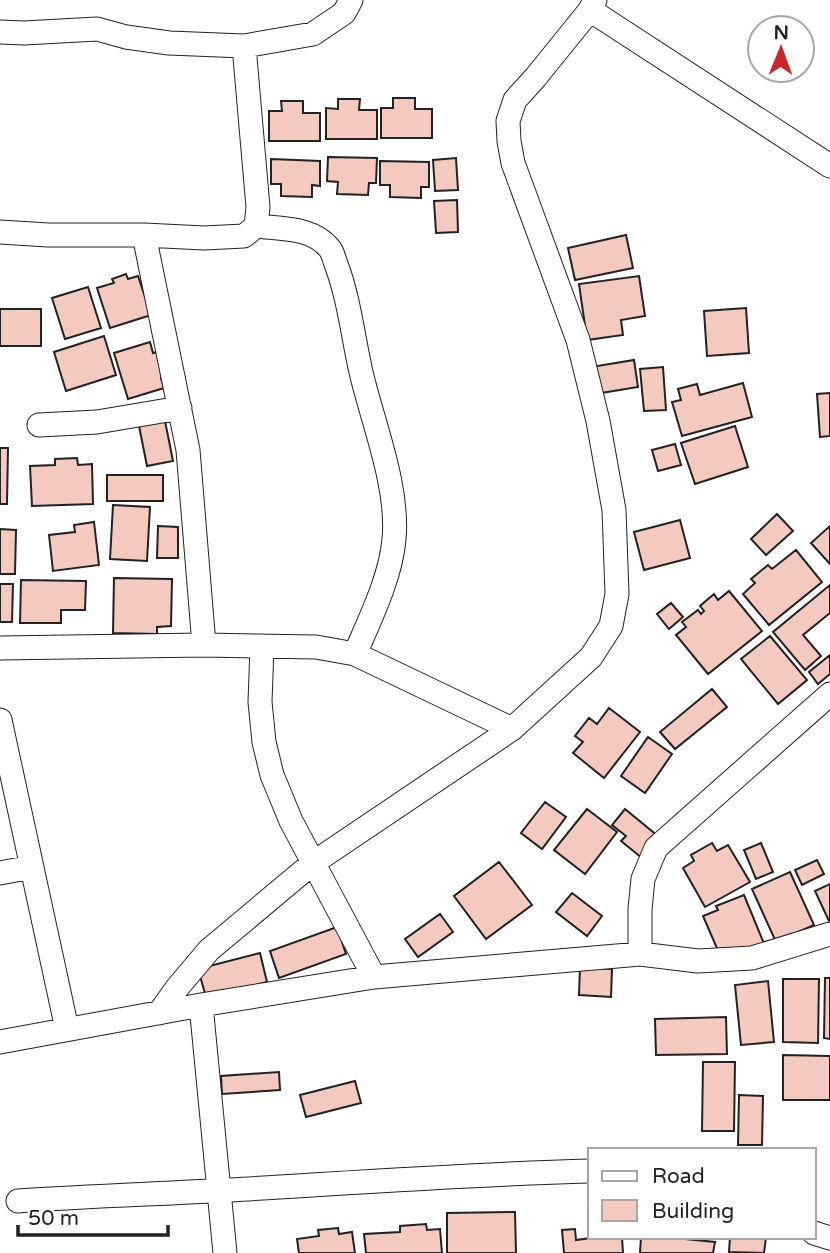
<svg xmlns="http://www.w3.org/2000/svg" width="830" height="1253" font-family="'Varela Round',sans-serif">
	<style>
		.building { fill: #f3c9c0; stroke: #222; stroke-width: 2 }
		.lines { fill: none; stroke-linecap: round; stroke-linejoin: round }
		.minor-casing { stroke: #222; stroke-width: 25 }
		.minor { stroke: #fff; stroke-width: 23 }
	</style>
	<rect width="100%" height="100%" fill="#fff"/>
	<path class="building" d="M393,98h22v11h17v29h-51v-30h12z
		M338,99h22l-1,11h18v29h-51v-31l12,1z
		M281,101h22v12h17v28h-51v-30h13z
		M328,157l49,1 -1,25h-7l-1,12 -31,-1 1,-12 -11,-1z
		M456,158l2,32 -23,1 -2,-31z
		M271,159l49,2v25l-8,-1v12l-31,-1v-12h-10z
		M380,161l49,1v25h-8v11l-31,-1v-12h-10z
		M457,200l1,32 -22,1 -2,-32z
		M626,235l7,33 -58,12 -7,-32z
		M126,274l2,5 10,-3 13,39 -41,13 -13,-40 17,-5 -2,-4z
		M639,276l6,40 -24,4 2,15 -36,5 -8,-56z
		M88,287l13,41 -36,11 -13,-41z
		M746,308l3,45 -42,3 -3,-45z
		M0,309h41v37h-41z
		M104,336l12,39 -50,16 -12,-39z
		M150,342l3,11 5,-1 8,24 -5,2 3,10 -36,11 -14,-46z
		M634,360l4,27 -43,7 -4,-27z
		M663,367l3,43 -22,1 -4,-42z
		M743,383l9,34 -70,19 -10,-34 9,-2 -3,-11 19,-5 3,11z
		M830,393v43l-10,1 -3,-43z
		M165,421l8,40 -26,5 -8,-40z
		M735,426l13,41 -53,17 -14,-41z
		M675,444l6,21 -23,6 -6,-21z
		M0,448h8l-1,56h-7z
		M77,458l1,7 14,-1 1,40 -61,2 -2,-40 25,-1v-6z
		M107,475h56v26h-56z
		M113,505l37,2 -3,54 -37,-2z
		M777,514l16,17 -27,24 -15,-16z
		M680,520l10,38 -46,12 -10,-38z
		M94,522l5,43 -46,6 -4,-36 26,-3 -1,-7z
		M158,526l20,1v31h-21z
		M830,526v38l-19,-21z
		M0,529l16,1 -1,44h-15z
		M796,550l26,32 -53,43 -26,-31 12,-11 -4,-4 17,-14 4,4z
		M114,578l58,1 -1,47 -14,1v7l-44,-1z
		M21,580l65,1 -1,29h-24v13h-41z
		M0,584h13l-1,38h-12z
		M830,585v28l-27,22 18,21 -16,14 -32,-38z
		M729,591l33,40 -54,43 -32,-39 10,-8 -4,-5 16,-12 3,4 3,-3 -4,-5 14,-12 4,6z
		M671,603l12,14 -14,12 -12,-15z
		M770,636l37,44 -29,24 -37,-45z
		M830,655v19l-12,10 -9,-12z
		M712,689l15,18 -52,42 -15,-17z
		M609,708l31,24 -36,46 -31,-25 10,-11 -8,-6 14,-18 8,6z
		M648,737l24,17 -27,39 -24,-17z
		M545,802l21,15 -24,32 -21,-16z
		M587,809l30,23 -32,42 -31,-24z
		M625,809l34,28 -17,21 -21,-17 5,-5 -14,-11z
		M712,843l5,8 11,-6 22,37 -45,25 -22,-39 11,-7 -3,-6z
		M761,843l12,29 -17,7 -12,-29z
		M817,860l7,14 -22,11 -7,-15z
		M499,862l33,43 -46,34 -32,-43z
		M790,872l24,53 -38,17 -24,-53z
		M830,884v36l-1,1 -14,-30z
		M572,893l30,23 -15,20 -31,-24z
		M744,895l21,51 -46,7 -16,-37 15,-6 -2,-4z
		M440,914l13,18 -35,25 -13,-18z
		M337,927l9,27 -67,24 -9,-27z
		M260,953l7,29 -61,15 -8,-28z
		M580,967l32,2 -1,28 -32,-2z
		M825,978h5v61l-6,-1z
		M783,979h36l-1,64 -35,-1z
		M768,981l6,61 -33,3 -6,-60z
		M726,1017l1,37 -71,1 -1,-36z
		M783,1055l47,1v44h-47z
		M703,1062h32l-1,69h-32z
		M279,1072l1,18 -58,4 -1,-18z
		M355,1081l6,22 -55,14 -6,-22z
		M739,1095l24,1 -1,49h-24z
		M515,1212l1,41h-69v-40z
		M426,1224l1,6 13,-1 2,24h-76l-2,-19 36,-2v-6z
		M338,1228l1,6 13,-2 3,21h-56l-2,-14 22,-3 -1,-6z
		M575,1229l1,11 22,-3h24l1,16h-59l-2,-23z
		M641,1237h24l50,5 -2,11h-73z
		M730,1237h36l-2,16 -35,-1z"/>
	<g class="lines">
		<defs>
			<path id="minor" d="M590,10l240,156
				M0,32l24,1 73,-4 29,8 43,6 75,3 69,-12 31,-21 7,-13
				M256,226c25,3 57,1 74,23 3,4 4,10 6,15 13,34 17,73 25,108 12,52 38,114 33,167 -3,38 -24,80 -39,115
				M0,232l48,3h96l60,3 40,-2 12,-10 2,-19 -14,-161
				M144,235l44,215 16,195
				M39,425l58,-3 83,-14
				M262,646l-2,56 4,40 8,33 19,46 83,156
				M0,648l204,-3 112,2 39,7 157,75
				M0,720l67,309
				M0,873l32,-6
				M640,954v-45l3,-30 13,-31 174,-154
				M201,1005l24,248
				M159,1013l18,-25 32,-38 104,-87 199,-134 79,-72 20,-31 6,-32 -3,-84 -16,-89 -20,-81 -65,-177 -4,-22 -1,-20 7,-21 20,-22 55,-68 5,-10
				M0,1042l201,-37 173,-28 266,-23 58,7 54,-3 78,-24
				M18,1201c70,-5 141,-7 212,-11 120,-7 240,-16 360,-19
				M814,1233l16,5"/>
		</defs>
		<use href="#minor" class="minor-casing"/>
		<use href="#minor" class="minor"/>
	</g>
	<rect x="588" y="1148" width="228" height="91" fill="#ffffff" stroke="#a7a7a7" stroke-width="2"/>
	<rect x="602" y="1171" width="35" height="10" fill="#ffffff" stroke="#a7a7a7" stroke-width="2"/>
	<text x="652" y="1183" font-size="21" fill="#222222">Road</text>
	<rect x="602" y="1200" width="35" height="21" fill="#f3c9c0" stroke="#a7a7a7" stroke-width="2"/>
	<text x="652" y="1218" font-size="21" fill="#222222">Building</text>
	<g transform="translate(781 49) rotate(1)"><circle r="33" fill="#ffffff" stroke="#a7a7a7" stroke-width="2"/>
	<path d="M0-5L12 26L0 18L-12 26Z" fill="#c62828"/>
	<text y="-10" font-size="19" font-weight="bold" text-anchor="middle" fill="#222222">N</text>
	</g>
	<path d="M18 1225v10h150v-10" fill="none" stroke="#222222" stroke-width="3.5"/>
	<text x="28" y="1225" font-size="21" fill="#222222" stroke="#ffffff" stroke-width="5" paint-order="stroke">50 m</text>
</svg>
